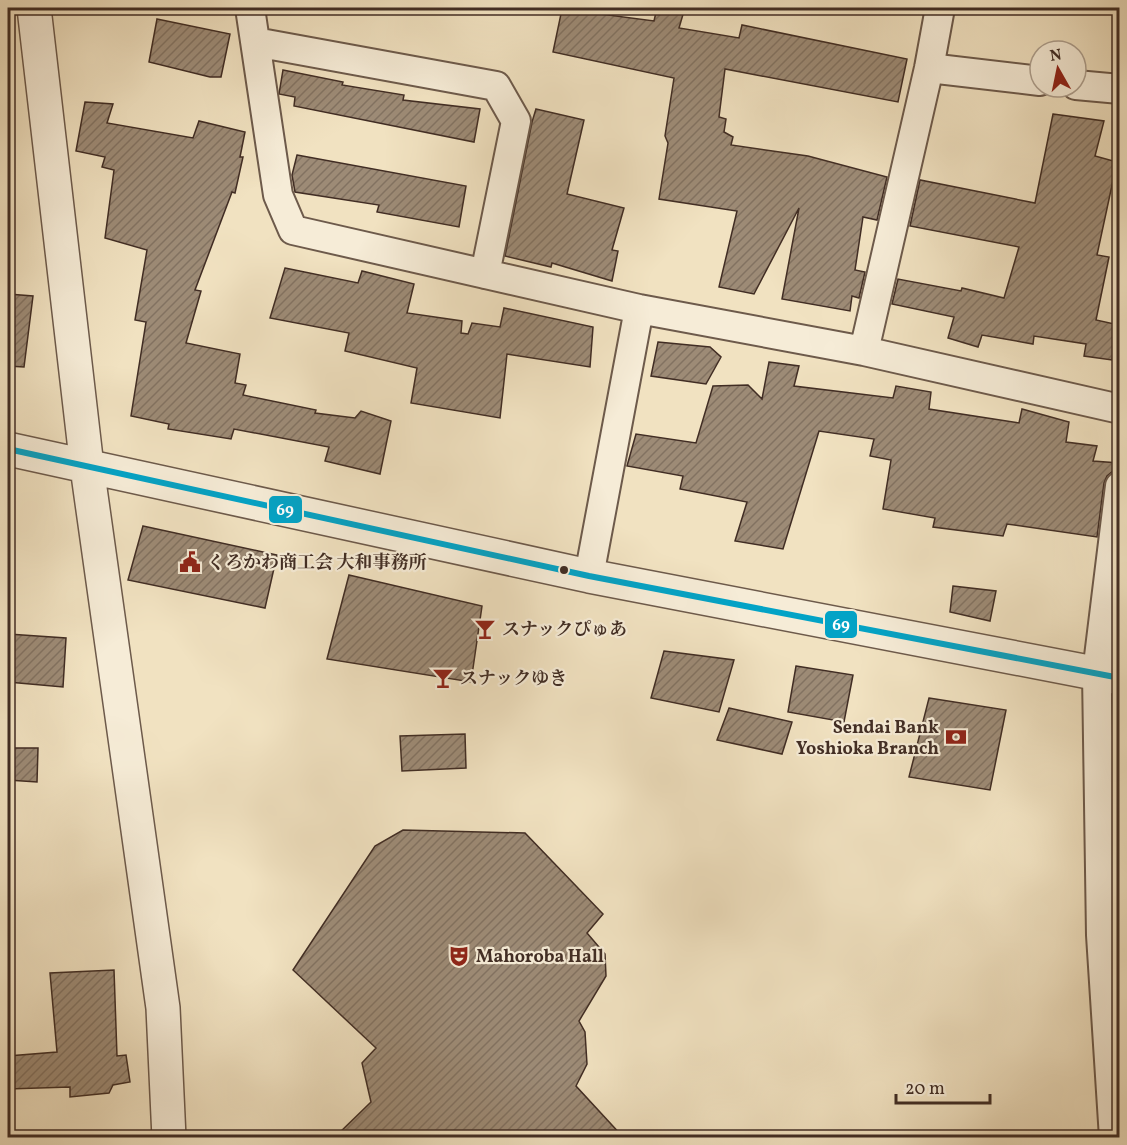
<svg xmlns="http://www.w3.org/2000/svg" width="1127" height="1145" font-family="Vollkorn,'Noto Serif JP',serif">
	<style>
		.building { fill: url(#building-hatch); stroke: #412d24; stroke-width: 1.5 }
		.lines { fill: none; stroke-linecap: round; stroke-linejoin: round }
		.minor-casing { stroke: #6d5a4b; stroke-width: 32 }
		.tertiary-casing { stroke: #6d5a4b; stroke-width: 36 }
		.minor { stroke: #f6ecd7; stroke-width: 28 }
		.tertiary { stroke: #f6ecd7; stroke-width: 33 }
		.bus-1-casing { stroke: #f6ecd7; stroke-width: 10 }
		.bus-1 { stroke: #03a3c6; stroke-width: 6 }
		.bus-dot { fill: #412d24; stroke: #f6ecd7; stroke-width: 2 }
		.labels { text-anchor: middle; stroke-width: 4.5; stroke-linejoin: round; paint-order: stroke }
		.poi-label { font-size: 18px; font-weight: bold; fill: #412d24; stroke: #f6ecd7; text-anchor: start }
		.line-badge { stroke: #f6ecd7; stroke-width: 2 }
		.badge-label { font-size: 16px; text-anchor: middle; font-weight: bold; fill: #fff }
	</style>
	<defs>
		<pattern id="building-hatch" width="6" height="6" patternUnits="userSpaceOnUse" patternTransform="scale(1.5)"><rect width="6" height="6" fill="#9d8b76"/><path d="M-1 1l2-2M0 6l6-6M5 7l2-2" fill="none" stroke="#827261"/></pattern>
	</defs>
	<rect width="100%" height="100%" fill="#f1e2c1"/>
	<filter id="stains"><feTurbulence type="fractalNoise" baseFrequency=".00333" numOctaves="4"/><feColorMatrix values="0 0 0 0 .2 0 0 0 0 .09 0 0 0 0 .02 0 0 0 .5 -.17"/></filter>
	<radialGradient id="worn" r=".72"><stop offset=".6" stop-color="#630" stop-opacity="0"/><stop offset="1" stop-color="#630" stop-opacity=".3"/></radialGradient>
	<path class="building" d="M657,8l27,3 -5,17 60,10 3,-13 165,34 -9,43 -173,-33 -6,48 7,2 -2,13 9,5 -2,8 77,11 79,21 -10,43 -14,-3 -8,53 10,2 -6,26 -7,-2 -2,15 -68,-12 17,-91 -45,86 -35,-7 18,-76 -78,-12 9,-56 -3,-7 9,-58 -121,-26 9,-43 92,12z
		M157,19l73,15 -9,43h-11l-61,-15z
		M283,70l60,12 -1,3 62,10 -1,5 77,9 -6,33 -180,-36 1,-9 -16,-3z
		M85,102l28,2 -6,19 86,15 6,-17 46,11 -5,25h3l-8,36 -3,-1 -37,98 6,1 -15,52 54,11 -5,29 11,2 -3,10 73,15 -1,3 40,5 6,-7 30,10 -11,53 -55,-13 4,-14 -95,-18 -3,10 -63,-10 1,-5 -38,-8 15,-94 -11,-2 12,-70 -42,-12 9,-68 -12,-3 3,-10 -29,-6z
		M536,109l48,11 -17,74 57,14 -12,42 6,1 -6,30 -60,-18 -1,4 -46,-11 27,-134z
		M1053,114l51,7 -9,35 22,6 -20,93 12,2 -13,63 23,5 -7,35 -28,-4 2,-12 -52,-8 -1,8 -51,-9 -4,12 -30,-9 6,-21 -62,-13 6,-25 63,12 1,-3 42,10 15,-51 -109,-21 10,-46 115,23z
		M297,155l169,31 -7,41 -82,-15 2,-7 -84,-13 -3,-17z
		M285,268l73,15 4,-12 52,13 -7,29 55,8 -1,12 7,1 4,-11 28,4 4,-19 89,19 -3,40 -83,-13 -7,64 -89,-15 6,-35 -72,-17 4,-18 -79,-15z
		M8,294l25,2 -9,71 -16,-1z
		M658,342l52,5 11,10 -15,27 -55,-8z
		M769,362l30,4 -5,20 99,12 3,-12 35,6 -2,17 90,14 3,-14 47,13 -3,20 31,4 -4,15 26,2v7l-6,1 -6,5 -3,7 -7,54 -90,-13 -4,12 -70,-9 2,-9 -52,-9 8,-49 -21,-4 4,-17 -55,-8 -36,118 -48,-8 12,-39 -67,-13 3,-13 -56,-10 9,-32 60,9 17,-57 35,-1 14,14z
		M143,526l134,29 -12,53 -137,-28z
		M349,575l133,31 -11,76 -144,-23z
		M953,586l43,5 -6,30 -40,-9z
		M8,634l58,4 -3,49 -55,-5z
		M664,651l70,9 -15,52 -68,-14z
		M796,666l57,9 -9,47 -56,-10z
		M929,698l77,12 -16,80 -81,-13z
		M729,708l63,14 -10,32 -65,-14z
		M465,734l1,34 -64,3 -2,-35z
		M8,748h30l-1,34 -29,-2z
		M403,830l122,3 78,81 -16,19 18,21 1,22 -27,45 6,11 2,32 -11,22 47,51h-288l36,-35 -9,-39 14,-15 -83,-78 82,-124z
		M114,970l3,86 9,-1 4,27 -17,3 -4,8 -39,4v-10l-62,2v-33l49,-4 -7,-79z"/>
	<g class="lines">
		<defs>
			<path id="minor" d="M250,8l28,187 15,35 346,79 225,42 256,58
				M255,42l241,44 20,35 -31,153
				M929,68l111,13
				M1076,85l44,4
				M864,351l65,-283 11,-60
				M589,576l50,-267
				M1114,1138l-13,-203 -4,-262 23,-187"/>
			<path id="tertiary" d="M34,8l53,459 76,541 6,130
				M8,449l581,127 531,102"/>
		</defs>
		<use href="#minor" class="minor-casing"/>
		<use href="#tertiary" class="tertiary-casing"/>
		<use href="#minor" class="minor"/>
		<use href="#tertiary" class="tertiary"/>
		<defs>
			<path id="bus-1" d="M8,449l581,127 531,102"/>
		</defs>
		<use href="#bus-1" class="bus-1-casing"/>
		<use href="#bus-1" class="bus-1"/>
	</g>
	<defs>
		<symbol id="civic-bare" viewBox="-9 -9 18 18"><path d="M-.6-6.5H3V-4.5H.6V-3L4-1V1h2V6H-6V1h2V-1L-.6-3ZM-1.2 2.5V6h2.4V2.5Z" fill="#8f2418" stroke="#f6ecd7" stroke-width="2.5" paint-order="stroke"/></symbol>
		<symbol id="bar-bare" viewBox="-9 -9 18 18"><path d="M-6-5H6L.8 .8V4.5H3.5V6h-7V4.5H-.8V.8Z" fill="#8f2418" stroke="#f6ecd7" stroke-width="2.5" paint-order="stroke"/></symbol>
		<symbol id="bank-bare" viewBox="-9 -9 18 18"><path d="M-6-4H6V4H-6ZM0-2.3a2.3 2.3 0 1 0 0 4.6a2.3 2.3 0 1 0 0-4.6Z" fill="#8f2418" stroke="#f6ecd7" stroke-width="2.5" paint-order="stroke"/></symbol>
		<symbol id="theatre-bare" viewBox="-9 -9 18 18"><path d="M-5-5.5Q0-4 5-5.5V0Q5 5 0 6Q-5 5-5 0ZM-3.3-2.5H-1v1.5H-3.3ZM1-2.5H3.3v1.5H1ZM-2.8 1Q0 5.5 2.8 1Z" fill="#8f2418" stroke="#f6ecd7" stroke-width="2.5" paint-order="stroke"/></symbol>
	</defs>
	<g fill-rule="evenodd">
		<use href="#civic-bare" x="175" y="547" width="30" height="30"/>
		<use href="#bar-bare" x="470" y="614" width="30" height="30"/>
		<use href="#bar-bare" x="428" y="663" width="30" height="30"/>
		<use href="#bank-bare" x="941" y="722" width="30" height="30"/>
		<use href="#theatre-bare" x="444" y="941" width="30" height="30"/>
	</g>
	<circle class="bus-dot" cx="564" cy="570" r="5"/>
	<g class="labels">
		<g class="poi-label">
			<text x="207" y="568">くろかわ商工会 大和事務所</text>
			<text x="502" y="635">スナックぴゅあ</text>
			<text x="460" y="684">スナックゆき</text>
			<text x="939" y="733" text-anchor="end">Sendai Bank<tspan x="939" dy="21">Yoshioka Branch</tspan></text>
			<text x="476" y="962">Mahoroba Hall</text>
		</g>
	</g>
	<g class="line-badge">
		<rect x="268" y="495" width="35" height="29" rx="6" fill="#03a3c6"/>
		<rect x="824" y="610" width="34" height="29" rx="6" fill="#03a3c6"/>
	</g>
	<g class="badge-label">
		<text x="285" y="515">69</text>
		<text x="841" y="630">69</text>
	</g>
	<rect width="1127" height="1145" fill="none" stroke="#f1e2c1" stroke-width="30"/>
	<rect x="9" y="9" width="1109" height="1127" fill="none" stroke="#412d24" stroke-width="3"/>
	<rect x="15" y="15" width="1097" height="1115" fill="none" stroke="#412d24" stroke-width="1.5"/>
	<g transform="translate(1058 69) rotate(351)"><circle r="28" fill="#f6ecd7" stroke="#aea08f" stroke-width="1.5"/>
	<path d="M0-4.5L10 22L0 15L-10 22Z" fill="#8f2418"/>
	<text y="-9" font-size="16" font-weight="bold" text-anchor="middle" fill="#412d24">N</text>
	</g>
	<path d="M896 1094v9h94v-9" fill="none" stroke="#412d24" stroke-width="3"/>
	<text x="905" y="1094" font-size="18" fill="#412d24" stroke="#f6ecd7" stroke-width="4.5" paint-order="stroke">20 m</text>
	<rect width="100%" height="100%" filter="url(#stains)"/>
	<rect width="100%" height="100%" fill="url(#worn)"/>
</svg>
